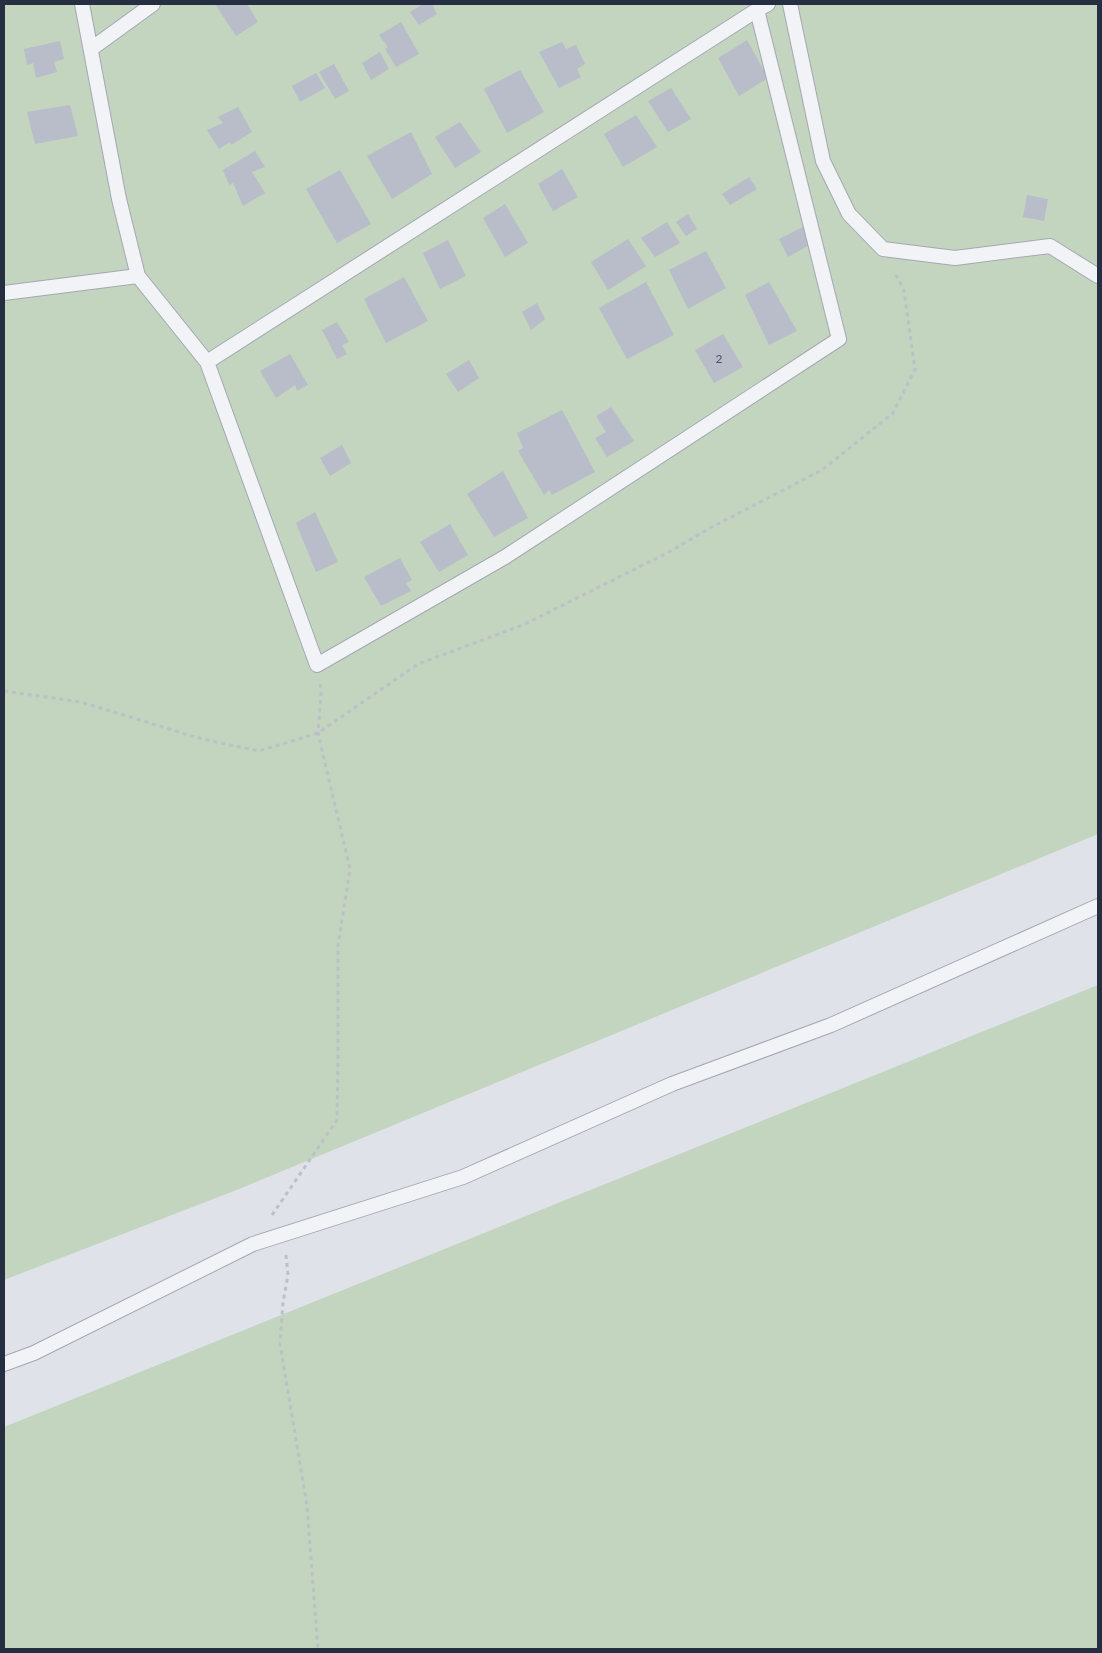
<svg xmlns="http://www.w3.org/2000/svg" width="1102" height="1653" font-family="Lato,sans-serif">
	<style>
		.green { fill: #c3d4bf }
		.building { fill: #b8bdc9 }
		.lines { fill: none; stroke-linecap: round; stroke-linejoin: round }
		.service-casing { stroke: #a4a8b3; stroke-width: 16 }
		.path { stroke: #bdc0c8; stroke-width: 3; stroke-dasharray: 4 4; stroke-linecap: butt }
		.service { stroke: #f2f3f7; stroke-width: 14 }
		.labels { text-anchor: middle; stroke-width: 5; stroke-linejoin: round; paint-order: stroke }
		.number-label { font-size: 12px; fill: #4a5263 }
	</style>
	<rect width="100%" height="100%" fill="#dfe2e9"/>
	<path class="green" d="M4,4h1094v830l-859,355 -235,91z
		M1098,985v664h-1094v-222z"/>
	<path class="building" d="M215,4h32l11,18 -22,14z
		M423,4h9l5,10 -18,11 -9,-13z
		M401,22l18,32 -23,13 -11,-18 3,-2 -9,-12z
		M747,40l21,38 -29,18 -21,-38z
		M60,41l4,18 -10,3 3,10 -21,6 -3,-15 -6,2 -3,-16z
		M562,42l4,7 10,-4 9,19 -8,5 4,8 -22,11 -20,-36z
		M380,52l9,17 -18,11 -9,-17z
		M334,64l15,27 -14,8 -16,-27z
		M520,70l24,42 -37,21 -23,-44z
		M316,73l9,15 -25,14 -8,-16z
		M671,88l20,31 -23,13 -20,-31z
		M70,105l8,31 -43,8 -8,-32z
		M238,107l14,25 -21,13 -1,-3 -11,7 -12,-19 16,-7 -5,-6z
		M636,115l21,32 -34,20 -19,-33z
		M460,122l21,30 -26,16 -20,-31z
		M411,132l21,42 -40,25 -25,-43z
		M255,151l10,16 -13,5 13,21 -22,13 -10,-23 -4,2 -6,-15z
		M562,169l16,28 -25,14 -15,-27z
		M340,170l31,54 -34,19 -31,-54z
		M749,177l8,12 -27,16 -8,-11z
		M1027,195l21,4 -4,22 -21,-4z
		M505,204l23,39 -23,14 -22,-39z
		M688,214l9,15 -11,7 -10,-14z
		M667,222l13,21 -25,14 -14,-19z
		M807,225l8,17 -27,15 -9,-18z
		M628,239l18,27 -38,24 -17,-28z
		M448,240l18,36 -26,13 -17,-36z
		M706,251l20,37 -38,21 -19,-39z
		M404,277l24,44 -42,22 -22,-44z
		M646,282l28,53 -47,24 -28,-51z
		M769,282l28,49 -28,14 -24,-50z
		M537,303l8,16 -14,11 -9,-18z
		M337,322l12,20 -7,3 5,9 -10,5 -15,-29z
		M723,334l20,33 -29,16 -19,-33z
		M290,354l18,31 -11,6 -2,-6 -19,13 -16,-27z
		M469,360l10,18 -21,14 -12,-18z
		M611,407l23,34 -27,16 -12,-19 11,-6 -10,-16z
		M562,410l33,62 -43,23 -3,-5 -5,5 -26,-44 5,-3 -6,-15z
		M342,445l9,18 -21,13 -10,-18z
		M503,471l25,47 -34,19 -27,-43z
		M315,512l23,50 -22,10 -20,-49z
		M450,524l18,31 -29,17 -19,-30z
		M400,558l12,22 -6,3 5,8 -30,15 -17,-29z"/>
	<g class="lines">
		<defs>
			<path id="service" d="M790,4l33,157 26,53 34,35 72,9 95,-12 48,30
				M91,49l62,-45
				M138,276l69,86 110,303 188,-108 334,-218 -82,-329 11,-6
				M4,293l134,-17 -19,-77 -37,-195
				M207,362l550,-352
				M4,1364l30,-11 219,-109 210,-67 209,-93 159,-59 267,-119"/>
		</defs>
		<use href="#service" class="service-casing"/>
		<path class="path" d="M4,691l77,11 121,37 57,12 59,-18 100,-69 105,-39 146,-73 41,-24 112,-58 71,-57 22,-44 -11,-78 -10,-20
			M272,1215l65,-95 1,-59v-116l12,-76 -32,-136 3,-39 -1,-11
			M286,1255l2,20 -5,27 -3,42 27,162 11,143"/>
		<use href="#service" class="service"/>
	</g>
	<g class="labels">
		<g class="number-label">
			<text x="719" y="363">2</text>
		</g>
	</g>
	<rect width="1102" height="1653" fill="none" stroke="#262e41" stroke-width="10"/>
</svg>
